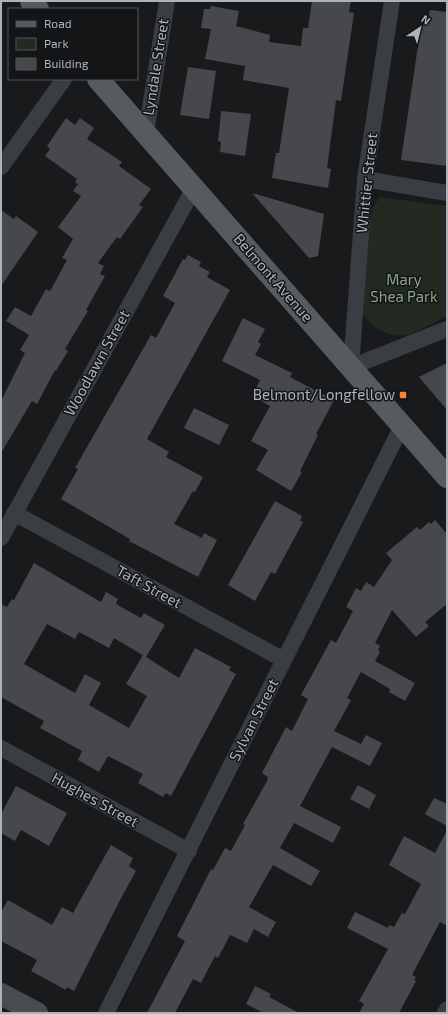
<svg xmlns="http://www.w3.org/2000/svg" width="448" height="1014" font-family="'Exo 2',sans-serif">
	<style>
		.green { fill: #222a21 }
		.building { fill: #46484b }
		.lines { fill: none; stroke-linecap: round; stroke-linejoin: round }
		.street { stroke: #3a3d41; stroke-width: 16 }
		.secondary { stroke: #484c50; stroke-width: 22 }
		.primary { stroke: #565b5f; stroke-width: 22 }
		.poi-dot { fill: #f1863c; stroke: #141517; stroke-width: 1.5 }
		.labels { text-anchor: middle; stroke-width: 3; stroke-linejoin: round; paint-order: stroke }
		.street-label { font-size: 15px; fill: #acb4bb; stroke: #141517 }
		.park-label { font-size: 15px; fill: #8aa683; stroke: #141517 }
		.poi-label { font-size: 15px; fill: #acb4bb; stroke: #141517; text-anchor: end }
	</style>
	<rect width="100%" height="100%" fill="#191a1c"/>
	<path class="green" d="M380,197l67,9v110c-12,6 -25,13 -37,18 -17,6 -41,-6 -48,-22 -1,-4 -2,-9 -2,-13l12,-91z"/>
	<path class="building" d="M312,1h39l-2,11 5,1 -13,88 -5,-1 -9,68 4,1 -3,19 -56,-10 4,-25h3l10,-65 -46,-8 2,-14 -40,-7 6,-30 -10,-1 3,-19h6l1,-3 28,5 -3,15 34,9 -1,7 32,4 2,-18h5z
		M430,10l17,2v154l-46,-6 21,-141 6,1z
		M188,67l28,4 -7,48 -29,-4z
		M221,111l30,3 -6,42 -25,-4 1,-10 -3,-1z
		M66,118l9,7 5,-7 14,10 -7,11 35,23 -3,4 32,23 -12,16 4,2 -23,32 -3,-2 -19,26 6,3 -4,8 5,2 -19,34 2,1 -23,38 3,2 -12,20 -1,-1 -18,34 -5,-3 -31,52v-52l24,-48 -5,-3 9,-15 -23,-14 9,-14 16,9 15,-27 4,2 17,-31 -5,-2 11,-19 -15,-12 23,-31 -8,-5 5,-7 -3,-2 2,-3 -32,-23 5,-7 -3,-3z
		M252,193l72,21 -6,42 -9,2z
		M1,210l13,9 2,-3 22,16 -37,54z
		M188,255l13,7 -2,4 11,6 -3,5 23,13 -83,149 22,13 -3,5 37,20 -8,15 -2,-1 -19,33 28,14 2,-5 13,7 -19,37 -69,-36 1,-2 -69,-40 17,-30 -3,-1 76,-133 5,3 19,-35 -12,-7 20,-37 2,1z
		M243,318l22,11 -7,13 3,2 -6,11 37,18 -2,4 44,23 -18,34 2,1 -18,36 2,1 -11,19 -35,-21 12,-20 -17,-9 19,-35 -18,-10 8,-16 -38,-19z
		M447,363v47l-28,-33z
		M194,408l35,17 -10,20 -35,-17z
		M275,501l27,15 -2,5 3,1 -28,52 -4,-2 -16,29 -27,-16z
		M435,520l12,14v70l-22,18 4,4 -13,11 -24,-27 -17,33 5,3 -2,4 2,2 -5,9 40,22 -10,18 -16,-9 1,-3 -29,-17 -14,26 4,2 -17,31 27,13 5,-9 16,8 -12,23 -38,-19 -32,59 41,21 -8,16 -39,-20 -14,25 40,23 -9,15 -38,-21 -24,42 27,15 -8,15 -14,-8 -7,14 -17,-8 -12,23 -3,-2 -14,27 -8,-4 -18,34h-28l38,-72 -8,-5 34,-67 2,1 12,-22 6,3 14,-26 -2,-1 24,-43 1,-4 -6,-4 24,-46 6,4 16,-32 -7,-4 30,-55 5,3 17,-32 -7,-4 10,-19 5,3 5,-9 8,5 18,-27 -6,-7 31,-26 3,3 9,-8 2,2z
		M34,563l67,39 5,-10 12,7 -2,5 25,14 3,-5 21,12 -19,32 -32,-19 -5,10 -30,-16 -4,7 -28,-15 -23,40 51,29 10,-19 16,9 -12,22 40,23 18,-32 -21,-12 17,-29 36,23 16,-30 36,19 -2,3 7,4 -65,122 -5,-3 -3,4 -25,-14 5,-9 -35,-18 -9,16 -21,-12 4,-9 -42,-23 4,-7 -43,-24v-93l6,3 5,-8 2,1z
		M358,785l18,10 -7,14 -19,-10z
		M16,786l51,27 -18,33 -28,-16 -6,11 -14,-8v-19z
		M434,798l13,6v22l-22,-12z
		M447,830v96l-7,-4 -28,53 4,2 -2,3 2,1 -17,32h-40l5,-9 -5,-3 29,-52 -41,-21 8,-16 33,16 1,-3 5,2 8,-14 3,1 16,-30 -32,-19 15,-29 31,17z
		M111,845l22,13 -4,8 7,5 -16,29 -46,91 -7,-4 -1,3 -35,-19 6,-11 -36,-19v-29l7,-12 44,25 10,-18 11,6z
		M255,986l16,8 -2,3 30,16h-35l-18,-9z"/>
	<g class="lines">
		<path class="street" d="M392,1l-27,178 -14,188 96,-38
			M146,133l21,-132
			M1,167l63,-88
			M365,179l82,14
			M14,513l270,147
			M1,538l193,-350
			M1,748l188,103
			M106,1013l296,-587
			M445,1013l2,-4"/>
		<path class="secondary" d="M1,994l36,19"/>
		<path class="primary" d="M31,1l7,8
			M98,79l349,398"/>
	</g>
	<rect class="poi-dot" x="399" y="391" width="8" height="8" rx="2"/>
	<g class="labels">
		<g class="street-label">
			<text transform="translate(156 67) rotate(-81)" y="5">Lyndale Street</text>
			<text transform="translate(367 183) rotate(-84)" y="5">Whittier Street</text>
			<text transform="translate(273 278) rotate(49)" y="5">Belmont Avenue</text>
			<text transform="translate(97 363) rotate(-61)" y="5">Woodlawn Street</text>
			<text transform="translate(149 587) rotate(29)" y="5">Taft Street</text>
			<text transform="translate(254 720) rotate(-63)" y="5">Sylvan Street</text>
			<text transform="translate(95 800) rotate(29)" y="5">Hughes Street</text>
		</g>
		<g class="park-label">
			<text x="404" y="285">Mary<tspan x="404" dy="17">Shea Park</tspan></text>
		</g>
		<g class="poi-label">
			<text x="395" y="400">Belmont/Longfellow</text>
		</g>
	</g>
	<rect width="448" height="1014" fill="none" stroke="#acb4bb" stroke-width="4"/>
	<rect x="8" y="8" width="130" height="72" fill="#141517" stroke="#515559"/>
	<rect x="16" y="21" width="20" height="6" fill="#565b5f" stroke="#515559"/>
	<text x="44" y="28" font-size="12" fill="#acb4bb">Road</text>
	<rect x="16" y="38" width="20" height="12" fill="#222a21" stroke="#515559"/>
	<text x="44" y="48" font-size="12" fill="#acb4bb">Park</text>
	<rect x="16" y="58" width="20" height="12" fill="#46484b" stroke="#515559"/>
	<text x="44" y="68" font-size="12" fill="#acb4bb">Building</text>
	<g transform="translate(420 28) rotate(35)" stroke="#141517" stroke-width="3" paint-order="stroke">
	<path d="M0-3L7 15L0 10L-7 15Z" fill="#acb4bb"/>
	<text y="-6" font-size="11" font-weight="bold" text-anchor="middle" fill="#acb4bb">N</text>
	</g>
</svg>
